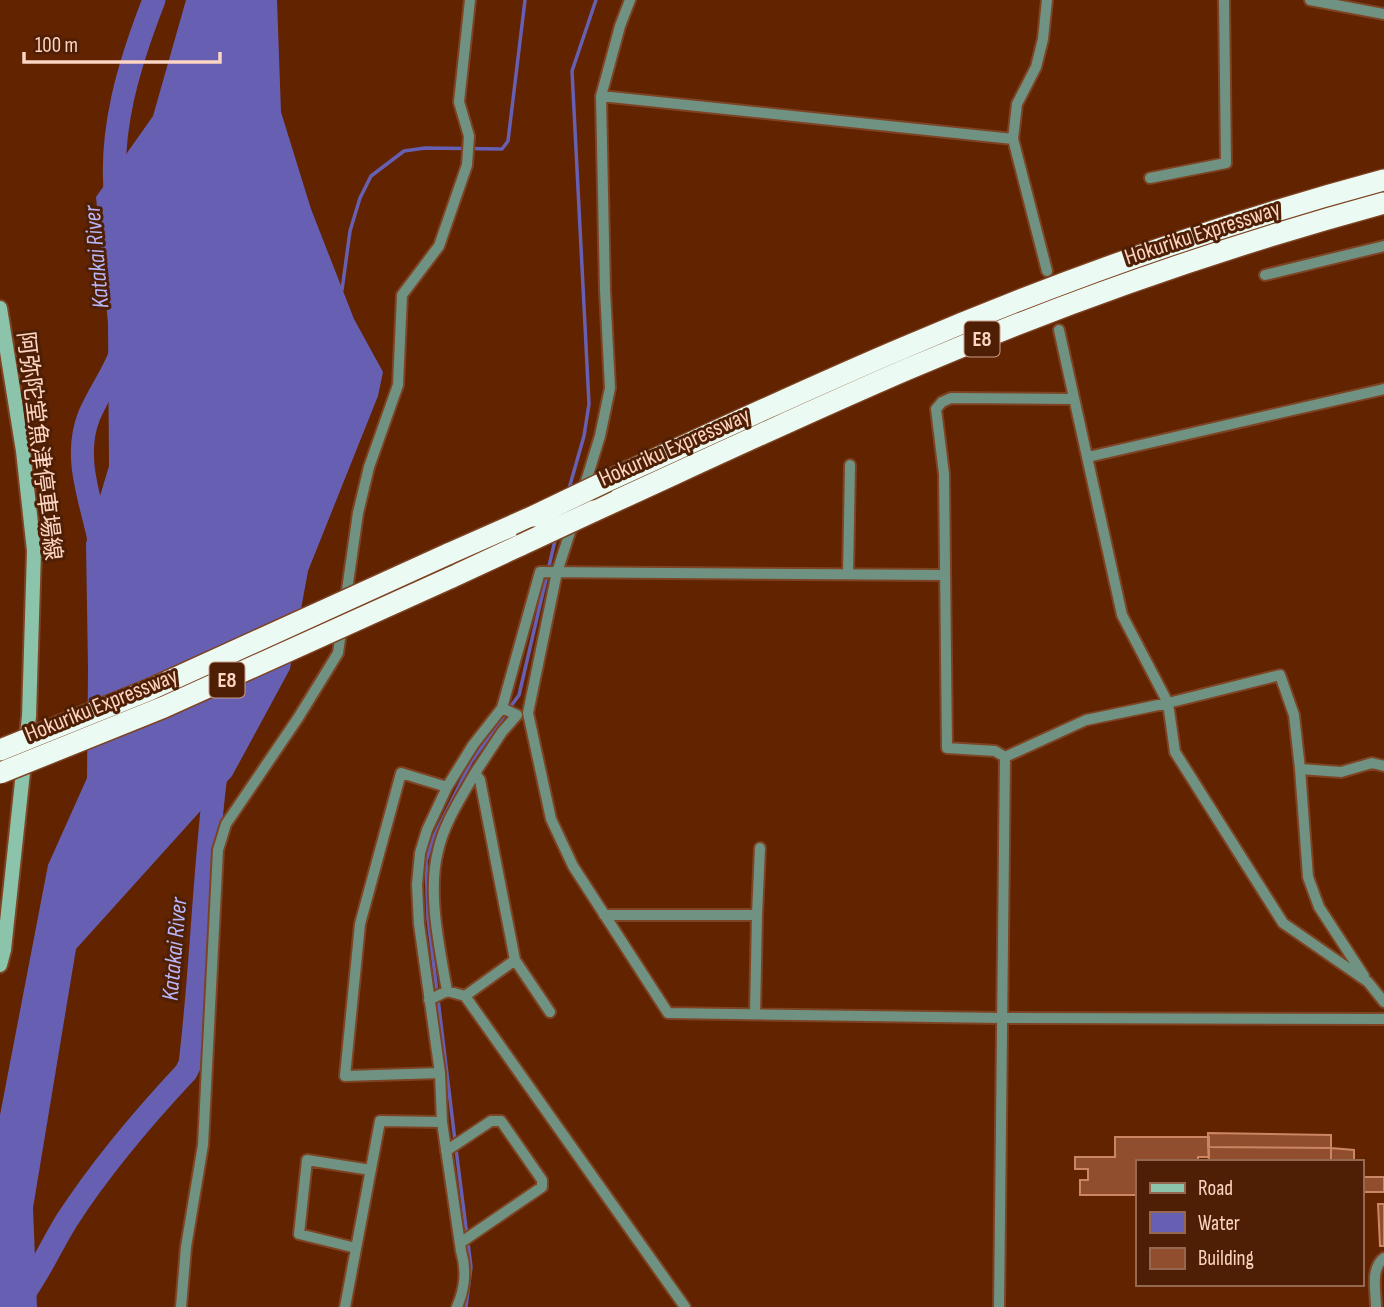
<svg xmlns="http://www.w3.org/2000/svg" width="1384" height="1307" font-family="'Sofia Sans Condensed','Noto Sans JP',sans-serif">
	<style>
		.water { fill: #675fb1 }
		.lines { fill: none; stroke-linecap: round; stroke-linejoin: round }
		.stream { stroke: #675fb1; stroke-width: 3.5 }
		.river { stroke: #675fb1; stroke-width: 23 }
		.building { fill: #904e2e; stroke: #cd8664; stroke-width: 2 }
		.minor-casing { stroke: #7d4323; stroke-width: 14 }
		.secondary-casing { stroke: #7d4323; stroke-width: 18 }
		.motorway-casing { stroke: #7d4323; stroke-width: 24 }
		.minor { stroke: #6f9282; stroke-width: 10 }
		.secondary { stroke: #8cc3ab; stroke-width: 14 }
		.motorway { stroke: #ebfbf3; stroke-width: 21 }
		.motorway-bridge-casing { stroke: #7d4323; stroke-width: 24; stroke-linecap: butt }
		.motorway-bridge { stroke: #ebfbf3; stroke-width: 21 }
		.labels { text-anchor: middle; stroke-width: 6; stroke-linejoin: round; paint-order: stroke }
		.shield { fill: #4e1f05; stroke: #c89e8a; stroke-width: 2 }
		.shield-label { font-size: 21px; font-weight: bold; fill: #fcd5c3 }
		.street-label { font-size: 23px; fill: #fcd5c3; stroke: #4e1f05 }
		.water-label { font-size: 24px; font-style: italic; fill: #b9b7fa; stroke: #4e1f05 }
	</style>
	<rect width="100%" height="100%" fill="#612300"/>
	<path class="water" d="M186,0h91l4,112 30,97 43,110 29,53 -5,24 -70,175 -18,98 -58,107 -156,173 -43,259 4,99h-37v-192l48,-250 39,-87 1,-108 -2,-127 23,-77 -1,-143 -12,-126 57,-81z"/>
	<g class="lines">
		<path class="stream" d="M342,290l8,-59 10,-33 11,-22 33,-25 21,-3 77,1 6,-8 17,-141
			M568,492l16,-56 5,-32 -17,-333 24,-71
			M437,992l-9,-74 -2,-57 8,-25 37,-74 48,-67 37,-159
			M438,999l17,142
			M456,1149l15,118 -5,40"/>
		<path class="river" d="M116,201c-8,-69 13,-137 38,-201
			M100,545c-8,-43 -28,-86 -11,-129 9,-22 24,-41 32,-64
			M17,1303c21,-26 33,-56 50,-83 35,-54 75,-101 119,-148l4,-8c12,-99 14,-199 27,-298"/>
	</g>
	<path class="building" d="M1208,1133l123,2v13l-123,-1z
		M1115,1137h94v20h-11v5h-61v33h-57v-15h8v-11h-13v-12h40z
		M1208,1147l123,1v14h-122z
		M1331,1148l23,2v12h-23z
		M1361,1177h23v15h-23z
		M1378,1204h6v42h-4z"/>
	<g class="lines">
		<defs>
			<path id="minor" d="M1310,0l74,14
				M601,96l412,43
				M1150,178l76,-15 -2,-163
				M1047,271l-34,-132 4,-35 19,-37 7,-28 4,-39
				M1265,275l119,-29
				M1059,330l63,285 46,88 7,49 108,171 85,59 16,20
				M1088,457l296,-68
				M583,491l17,-55 10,-48 -5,-98 -4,-194 19,-70 10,-26
				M573,523l-16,49 -29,141 23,106 22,47 95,147 334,5 382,1
				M848,574l2,-109
				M1005,757l-10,-6 -48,-3 -3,-274 -8,-65 6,-7 9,-4 123,1
				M1005,757l81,-37 82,-17 112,-28 14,40 6,54 41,3 31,-9 12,3
				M1300,769l8,108 11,30 45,69
				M475,773l27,-41 15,-17 -15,-7
				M604,915h153l-2,99
				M757,915l3,-67
				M447,991c-7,-41 -20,-98 -9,-140 6,-28 23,-53 37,-78l5,7 35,180
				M465,996l50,-36 35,52
				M429,1000l18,-9 18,5 220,311
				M440,1073l-95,3 15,-152 41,-151 46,14
				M446,1151l45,-30h10l41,59v7l-82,56
				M356,1248l-57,-14 8,-74 64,10
				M181,1307l5,-60 17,-102 15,-295 8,-26 72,-106 40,-65 20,-140 11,-46 29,-82 4,-90 37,-49 28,-81 2,-29 -10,-34 11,-102
				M345,1307l35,-186 62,1
				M457,1307c8,-19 10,-36 4,-56l-19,-129 -2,-49 -21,-149 -2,-39 3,-32 7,-23 20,-43 26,-42 29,-37 38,-136 405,3
				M999,1307l6,-550
				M1376,1307c0,-15 -6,-39 8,-49"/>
			<path id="secondary" d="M0,308l23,143 11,100 -5,165 -25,234 -4,15"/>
			<path id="motorway" d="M607,481c99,-45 197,-91 296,-133 156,-67 317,-124 481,-168
				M594,511c105,-48 209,-97 314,-142 155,-66 314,-122 476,-166
				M448,554l86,-38
				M450,578l71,-33"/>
		</defs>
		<use href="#minor" class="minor-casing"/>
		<use href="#secondary" class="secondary-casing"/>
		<use href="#motorway" class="motorway-casing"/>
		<use href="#minor" class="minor"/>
		<use href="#secondary" class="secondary"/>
		<use href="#motorway" class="motorway"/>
		<defs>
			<path id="motorway-bridge" d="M534,516l73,-35
				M521,545l73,-34
				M0,750l149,-60 299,-136
				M0,773l164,-66 286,-129"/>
		</defs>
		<use href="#motorway-bridge" class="motorway-bridge-casing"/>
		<use href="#motorway-bridge" class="motorway-bridge"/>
	</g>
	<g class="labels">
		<g class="shield">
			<rect x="964.5" y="321.5" width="35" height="35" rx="5"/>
			<rect x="209.5" y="662.5" width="35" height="35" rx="5"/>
		</g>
		<g class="shield-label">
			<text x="982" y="346">E8</text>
			<text x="227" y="687">E8</text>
		</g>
		<g class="street-label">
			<text transform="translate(1202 232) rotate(-18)" y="8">Hokuriku Expressway</text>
			<text transform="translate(40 446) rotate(83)" y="8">阿弥陀堂魚津停車場線</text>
			<text transform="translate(674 446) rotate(-24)" y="8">Hokuriku Expressway</text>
			<text transform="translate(101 704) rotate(-22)" y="8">Hokuriku Expressway</text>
		</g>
		<g class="water-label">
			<text transform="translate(96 257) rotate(-95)" y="8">Katakai River</text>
			<text transform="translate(174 949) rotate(-85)" y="8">Katakai River</text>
		</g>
	</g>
	<rect x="1136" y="1160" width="228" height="126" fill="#4e1f05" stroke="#946851" stroke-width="2"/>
	<rect x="1150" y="1183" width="35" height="10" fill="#8cc3ab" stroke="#946851" stroke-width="2"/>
	<text x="1198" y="1195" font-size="21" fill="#fcd5c3">Road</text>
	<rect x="1150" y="1212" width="35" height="21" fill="#675fb1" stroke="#946851" stroke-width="2"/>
	<text x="1198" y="1230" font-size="21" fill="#fcd5c3">Water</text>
	<rect x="1150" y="1248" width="35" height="21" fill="#904e2e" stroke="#946851" stroke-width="2"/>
	<text x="1198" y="1265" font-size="21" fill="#fcd5c3">Building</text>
	<path d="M24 52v10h196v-10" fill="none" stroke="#fcd5c3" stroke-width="3.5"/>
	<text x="35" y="52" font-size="21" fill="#fcd5c3" stroke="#4e1f05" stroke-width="5" paint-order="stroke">100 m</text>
</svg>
